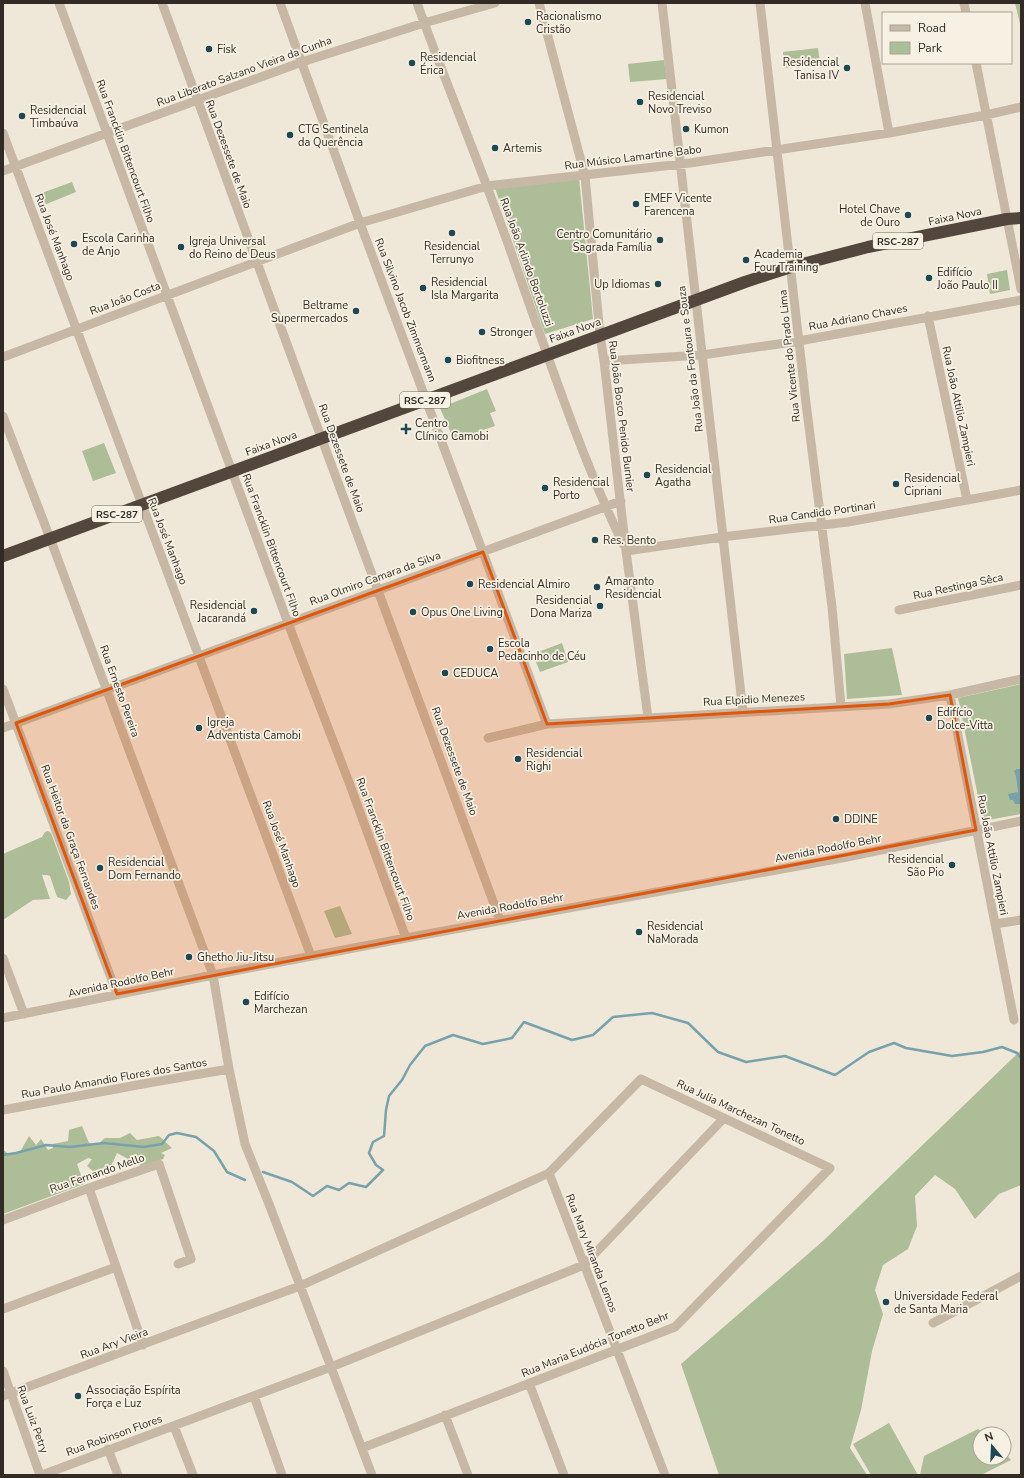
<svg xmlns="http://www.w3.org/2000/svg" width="1024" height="1478" font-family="'Nunito Sans',sans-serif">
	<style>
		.green { fill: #acbd98 }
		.water { fill: #78a2ab }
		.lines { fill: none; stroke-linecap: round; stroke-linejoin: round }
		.stream { stroke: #78a2ab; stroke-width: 2.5 }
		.minor { stroke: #c6b8a4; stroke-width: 9 }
		.highway { stroke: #53463d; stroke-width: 12 }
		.marked { fill: #df570d; fill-opacity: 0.2; stroke: #df570d; stroke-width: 3; stroke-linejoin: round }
		.poi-dot { fill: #1d4851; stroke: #f7f1e3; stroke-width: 1.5 }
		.labels { text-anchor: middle; stroke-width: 3.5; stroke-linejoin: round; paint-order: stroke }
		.shield { fill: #f7f1e3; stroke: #6d665e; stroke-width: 1 }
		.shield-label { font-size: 10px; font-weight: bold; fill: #322b25 }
		.poi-label { font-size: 11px; fill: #322b25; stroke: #f7f1e3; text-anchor: start }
		.street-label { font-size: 11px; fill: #322b25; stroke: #f7f1e3 }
	</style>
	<rect width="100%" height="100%" fill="#efe7d7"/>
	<path class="green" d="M1015,3h6v25z
		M818,48l2,16 -35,4 -2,-16z
		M664,60l3,19 -37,3 -2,-18z
		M579,178l14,141 -48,15 -50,-146z
		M72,182l4,10 -32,13 -5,-11z
		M1007,270l3,20 -20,4 -3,-20z
		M487,389l9,22 -6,2 5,13 -41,14 -14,-32z
		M104,443l12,30 -23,8 -11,-30z
		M562,643l6,19 -28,10 -7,-18z
		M892,648l10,47 -55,4 -3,-45z
		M1021,684v130l-38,7 -25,-123z
		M48,831l3,2 18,49 2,12 -5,6 -9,-3 -7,-21 -3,-1h-5l8,24 -17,1 -30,20v-66l39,-17 3,-5z
		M340,906l12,28 -17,4 -11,-27z
		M1021,1050v135l-22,9 -24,25 -20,-30 -20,-14 -20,21 2,30 -9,23 -25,16 -8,25 8,24 -11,37 -11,59 -11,38 17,27h-148l-38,-111 142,-123z
		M82,1126l7,17 9,1 7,-6h15l10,-5 7,7 22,-4 13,12 -11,5 4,2 -2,4 -22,7 -24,-13 -11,24 -4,-7 -8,2 -7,-6 5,-7 -4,-1 -11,6 7,20 -81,30v-64l6,4 11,-2 9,-16 7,9 5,-6 7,11 5,-2v-4l15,-3 1,-11z
		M889,1423l29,52h-47l-18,-31z
		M978,1429l7,5h-5v24h24v-6l7,8 -30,15h-61l4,-19z"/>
	<path class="water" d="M1017,769h4v35h-6l-2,-4h-3l-2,-6 10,-2 -2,-16 -2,-5z"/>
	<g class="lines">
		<path class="stream" d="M3,1155l13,-2 30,-8 24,2 34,-4 40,4 18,-3 7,-9 8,-2 19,4 18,14 13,21 18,8
			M263,1172l29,10 21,14 14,-10 12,4 10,-7 17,4 17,-17 -7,-5 -7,-12 4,-11 11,-6 2,-26 3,-14 13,-16 8,-15 15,-19 28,-11 30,9 29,-6 12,-16 48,18 21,-5 20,-18 39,-4 36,10 30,29 28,10 39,-6 50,19 34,-23 25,-9 12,5 46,8 31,-4 19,-5 15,6 4,5"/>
		<path class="minor" d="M59,3l229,620 62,162 56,153
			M162,3c111,306 225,612 338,917
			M280,3l80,220 187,501
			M417,3c27,76 59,151 86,227 38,104 72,214 120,314
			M539,3l46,173 15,159 4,26 22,190 22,167
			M662,3l81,709
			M760,3l46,400 26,204 9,99
			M865,3l24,130
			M964,3l2,10
			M976,63l45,226
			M3,133l308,823
			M3,171l299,-109 122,-39 71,-20
			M928,316l39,184
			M3,357l357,-134 127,-37 203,-23 199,-30 97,-18 35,-8
			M604,361l98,-6 97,-14 222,-41
			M3,416l47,122 163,437 16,94 16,75 24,60 103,271
			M626,551l96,-14 126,-15 173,-32
			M899,610l122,-25
			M3,689l114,305
			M950,695l64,325
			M3,728l618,-227
			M488,738l59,-14 342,-20 61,-9 71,-16
			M995,924l26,-4
			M3,958l21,56
			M3,1018l210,-43 193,-37 441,-81 174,-36
			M3,1110l145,-27 81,-14
			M549,1173l116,302
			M89,1188l54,157
			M3,1220l86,-32 70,-24 32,95 -13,5
			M3,1309l113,-42
			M933,1323l88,-47
			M3,1371l37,104
			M529,1383l35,92
			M3,1396l297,-110 249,-113 92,-94 189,89 -155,159 -313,121
			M254,1396l28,79
			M445,1415l23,60
			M174,1426l19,49
			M108,1449l10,26
			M42,1475l289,-108 253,-102 140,-147"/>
		<path class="highway" d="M3,556l742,-274 46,-15 77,-20 139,-28 14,-1"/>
	</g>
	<path class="marked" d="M483,552l64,172 342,-20 61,-9 26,135 -859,164 -101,-271z"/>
	<g class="poi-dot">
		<circle cx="528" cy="22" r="4"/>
		<circle cx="209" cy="49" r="4"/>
		<circle cx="412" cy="63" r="4"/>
		<circle cx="847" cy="68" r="4"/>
		<circle cx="640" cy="102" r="4"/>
		<circle cx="22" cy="116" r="4"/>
		<circle cx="686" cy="129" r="4"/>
		<circle cx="290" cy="135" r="4"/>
		<circle cx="495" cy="148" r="4"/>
		<circle cx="636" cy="204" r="4"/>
		<circle cx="908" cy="215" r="4"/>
		<circle cx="452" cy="233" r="4"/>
		<circle cx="660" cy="240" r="4"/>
		<circle cx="74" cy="244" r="4"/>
		<circle cx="181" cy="247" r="4"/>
		<circle cx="746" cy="260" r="4"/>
		<circle cx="929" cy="278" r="4"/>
		<circle cx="658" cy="284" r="4"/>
		<circle cx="423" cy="288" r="4"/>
		<circle cx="356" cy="311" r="4"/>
		<circle cx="482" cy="332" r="4"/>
		<circle cx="448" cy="360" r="4"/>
		<path d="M404 423h4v4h4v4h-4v4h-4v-4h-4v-4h4z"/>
		<circle cx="647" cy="475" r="4"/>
		<circle cx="896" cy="484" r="4"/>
		<circle cx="545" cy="488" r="4"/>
		<circle cx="595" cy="540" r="4"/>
		<circle cx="470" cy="584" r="4"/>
		<circle cx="597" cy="587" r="4"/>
		<circle cx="600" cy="606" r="4"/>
		<circle cx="254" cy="611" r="4"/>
		<circle cx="413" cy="612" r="4"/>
		<circle cx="490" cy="649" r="4"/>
		<circle cx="445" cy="673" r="4"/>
		<circle cx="929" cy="718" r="4"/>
		<circle cx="199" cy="728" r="4"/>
		<circle cx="518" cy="759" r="4"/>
		<circle cx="836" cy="819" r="4"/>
		<circle cx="952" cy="865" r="4"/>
		<circle cx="100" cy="868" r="4"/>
		<circle cx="639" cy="932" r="4"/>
		<circle cx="189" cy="957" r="4"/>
		<circle cx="246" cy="1002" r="4"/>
		<circle cx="886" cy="1302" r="4"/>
		<circle cx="78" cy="1396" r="4"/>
	</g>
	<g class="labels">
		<g class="shield">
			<rect x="873" y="233" width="50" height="16" rx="3"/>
			<rect x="400" y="392" width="50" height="16" rx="3"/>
			<rect x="92" y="506" width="50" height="16" rx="3"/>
		</g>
		<g class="shield-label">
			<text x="898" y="245">RSC-287</text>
			<text x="425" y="404">RSC-287</text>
			<text x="117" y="518">RSC-287</text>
		</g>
		<g class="poi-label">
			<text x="536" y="20">Racionalismo<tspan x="536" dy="13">Cristão</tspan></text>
			<text x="217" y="53">Fisk</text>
			<text x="420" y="61">Residencial<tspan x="420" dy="13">Érica</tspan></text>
			<text x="839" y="66" text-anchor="end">Residencial<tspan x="839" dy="13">Tanisa IV</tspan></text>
			<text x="648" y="100">Residencial<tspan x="648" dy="13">Novo Treviso</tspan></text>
			<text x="30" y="114">Residencial<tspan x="30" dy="13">Timbaúva</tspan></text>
			<text x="298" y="133">CTG Sentinela<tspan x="298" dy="13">da Querência</tspan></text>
			<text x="694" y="133">Kumon</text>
			<text x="503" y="152">Artemis</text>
			<text x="644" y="202">EMEF Vicente<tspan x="644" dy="13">Farencena</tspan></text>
			<text x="900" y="213" text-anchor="end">Hotel Chave<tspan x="900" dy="13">de Ouro</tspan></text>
			<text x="652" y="238" text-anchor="end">Centro Comunitário<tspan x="652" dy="13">Sagrada Família</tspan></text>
			<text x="82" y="242">Escola Carinha<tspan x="82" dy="13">de Anjo</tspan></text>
			<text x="189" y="245">Igreja Universal<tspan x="189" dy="13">do Reino de Deus</tspan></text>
			<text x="452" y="250" text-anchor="middle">Residencial<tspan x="452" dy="13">Terrunyo</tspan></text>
			<text x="754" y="258">Academia<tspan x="754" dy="13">Four Training</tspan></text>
			<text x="937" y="276">Edifício<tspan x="937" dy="13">João Paulo II</tspan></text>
			<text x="431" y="286">Residencial<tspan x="431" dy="13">Isla Margarita</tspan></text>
			<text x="650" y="288" text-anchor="end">Up Idiomas</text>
			<text x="348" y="309" text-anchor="end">Beltrame<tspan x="348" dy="13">Supermercados</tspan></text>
			<text x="490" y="336">Stronger</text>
			<text x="456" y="364">Biofitness</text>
			<text x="415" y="427">Centro<tspan x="415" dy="13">Clínico Camobi</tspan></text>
			<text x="655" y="473">Residencial<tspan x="655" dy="13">Agatha</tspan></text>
			<text x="904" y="482">Residencial<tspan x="904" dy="13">Cipriani</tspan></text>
			<text x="553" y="486">Residencial<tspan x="553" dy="13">Porto</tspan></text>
			<text x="603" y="544">Res. Bento</text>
			<text x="605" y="585">Amaranto<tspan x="605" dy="13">Residencial</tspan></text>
			<text x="478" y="588">Residencial Almiro</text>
			<text x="592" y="604" text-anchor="end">Residencial<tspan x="592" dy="13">Dona Mariza</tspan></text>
			<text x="246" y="609" text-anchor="end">Residencial<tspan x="246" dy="13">Jacarandá</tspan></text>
			<text x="421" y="616">Opus One Living</text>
			<text x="498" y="647">Escola<tspan x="498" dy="13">Pedacinho de Céu</tspan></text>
			<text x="453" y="677">CEDUCA</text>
			<text x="937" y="716">Edifício<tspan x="937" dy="13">Dolce-Vitta</tspan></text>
			<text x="207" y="726">Igreja<tspan x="207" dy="13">Adventista Camobi</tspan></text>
			<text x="526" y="757">Residencial<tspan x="526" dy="13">Righi</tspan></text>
			<text x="844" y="823">DDINE</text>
			<text x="944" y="863" text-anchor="end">Residencial<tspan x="944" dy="13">São Pio</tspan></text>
			<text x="108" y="866">Residencial<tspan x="108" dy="13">Dom Fernando</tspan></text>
			<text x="647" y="930">Residencial<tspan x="647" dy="13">NaMorada</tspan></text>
			<text x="197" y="961">Ghetho Jiu-Jitsu</text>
			<text x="254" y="1000">Edifício<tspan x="254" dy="13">Marchezan</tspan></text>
			<text x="894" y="1300">Universidade Federal<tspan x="894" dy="13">de Santa Maria</tspan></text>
			<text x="86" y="1394">Associação Espírita<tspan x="86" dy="13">Força e Luz</tspan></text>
		</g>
		<g class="street-label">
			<text transform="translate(244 71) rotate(-20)" y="4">Rua Liberato Salzano Vieira da Cunha</text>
			<text transform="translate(126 151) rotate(70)" y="4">Rua Francklin Bittencourt Filho</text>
			<text transform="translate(229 154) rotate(70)" y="4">Rua Dezessete de Maio</text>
			<text transform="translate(633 157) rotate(-7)" y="4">Rua Músico Lamartine Babo</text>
			<text transform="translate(955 216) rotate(-12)" y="4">Faixa Nova</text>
			<text transform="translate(55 237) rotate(69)" y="4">Rua José Manhago</text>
			<text transform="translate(527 262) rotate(70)" y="4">Rua João Arlindo Bortoluzzi</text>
			<text transform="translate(125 298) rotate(-21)" y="4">Rua João Costa</text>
			<text transform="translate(406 310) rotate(69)" y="4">Rua Silvino Jacob Zimmermann</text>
			<text transform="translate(858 317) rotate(-11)" y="4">Rua Adriano Chaves</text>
			<text transform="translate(575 330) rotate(-20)" y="4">Faixa Nova</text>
			<text transform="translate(789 356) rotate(-96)" y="4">Rua Vicente do Prado Lima</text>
			<text transform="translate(690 359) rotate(-97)" y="4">Rua João da Fontoura e Souza</text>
			<text transform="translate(959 406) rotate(78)" y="4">Rua João Attilio Zampieri</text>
			<text transform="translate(622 416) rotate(83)" y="4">Rua João Bosco Penido Burnier</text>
			<text transform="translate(271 443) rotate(-20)" y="4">Faixa Nova</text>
			<text transform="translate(342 458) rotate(70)" y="4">Rua Dezessete de Maio</text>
			<text transform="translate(822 512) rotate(-8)" y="4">Rua Candido Portinari</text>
			<text transform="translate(168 541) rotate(69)" y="4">Rua José Manhago</text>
			<text transform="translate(272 545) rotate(70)" y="4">Rua Francklin Bittencourt Filho</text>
			<text transform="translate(375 578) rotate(-20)" y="4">Rua Olmiro Camara da Silva</text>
			<text transform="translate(958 586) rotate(-12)" y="4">Rua Restinga Sêca</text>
			<text transform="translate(120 691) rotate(70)" y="4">Rua Ernesto Pereira</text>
			<text transform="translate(754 699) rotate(-3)" y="4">Rua Elpidio Menezes</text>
			<text transform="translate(455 761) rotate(70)" y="4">Rua Dezessete de Maio</text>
			<text transform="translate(71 837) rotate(70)" y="4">Rua Heitor da Graça Fernandes</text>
			<text transform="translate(282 844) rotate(70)" y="4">Rua José Manhago</text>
			<text transform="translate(828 848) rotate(-11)" y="4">Avenida Rodolfo Behr</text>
			<text transform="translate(386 849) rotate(70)" y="4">Rua Francklin Bittencourt Filho</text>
			<text transform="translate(993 855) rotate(79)" y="4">Rua João Attilio Zampieri</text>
			<text transform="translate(510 906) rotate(-10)" y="4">Avenida Rodolfo Behr</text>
			<text transform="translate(121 982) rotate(-12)" y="4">Avenida Rodolfo Behr</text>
			<text transform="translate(114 1078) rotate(-10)" y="4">Rua Paulo Amandio Flores dos Santos</text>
			<text transform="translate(741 1112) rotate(25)" y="4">Rua Julia Marchezan Tonetto</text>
			<text transform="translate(97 1173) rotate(-19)" y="4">Rua Fernando Mello</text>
			<text transform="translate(592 1253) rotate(69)" y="4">Rua Mary Miranda Lemos</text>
			<text transform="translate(114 1343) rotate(-20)" y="4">Rua Ary Vieira</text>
			<text transform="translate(595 1344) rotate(-22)" y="4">Rua Maria Eudócia Tonetto Behr</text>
			<text transform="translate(33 1419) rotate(70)" y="4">Rua Luiz Petry</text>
			<text transform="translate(114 1435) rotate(-20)" y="4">Rua Robinson Flores</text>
		</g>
	</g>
	<rect width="1024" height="1478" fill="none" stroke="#322b25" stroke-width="8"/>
	<rect x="882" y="12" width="130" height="52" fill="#f7f1e3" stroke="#a8a297"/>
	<rect x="890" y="25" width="20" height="6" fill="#c6b8a4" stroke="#a8a297"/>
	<text x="918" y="32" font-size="12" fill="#322b25">Road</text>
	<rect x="890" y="42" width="20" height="12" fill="#acbd98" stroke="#a8a297"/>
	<text x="918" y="52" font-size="12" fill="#322b25">Park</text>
	<g transform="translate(992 1446) rotate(341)"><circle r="19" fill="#f7f1e3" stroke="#a8a297"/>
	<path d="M0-3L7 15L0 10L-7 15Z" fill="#1d4851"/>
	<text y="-6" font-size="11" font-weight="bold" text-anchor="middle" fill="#322b25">N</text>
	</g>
</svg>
